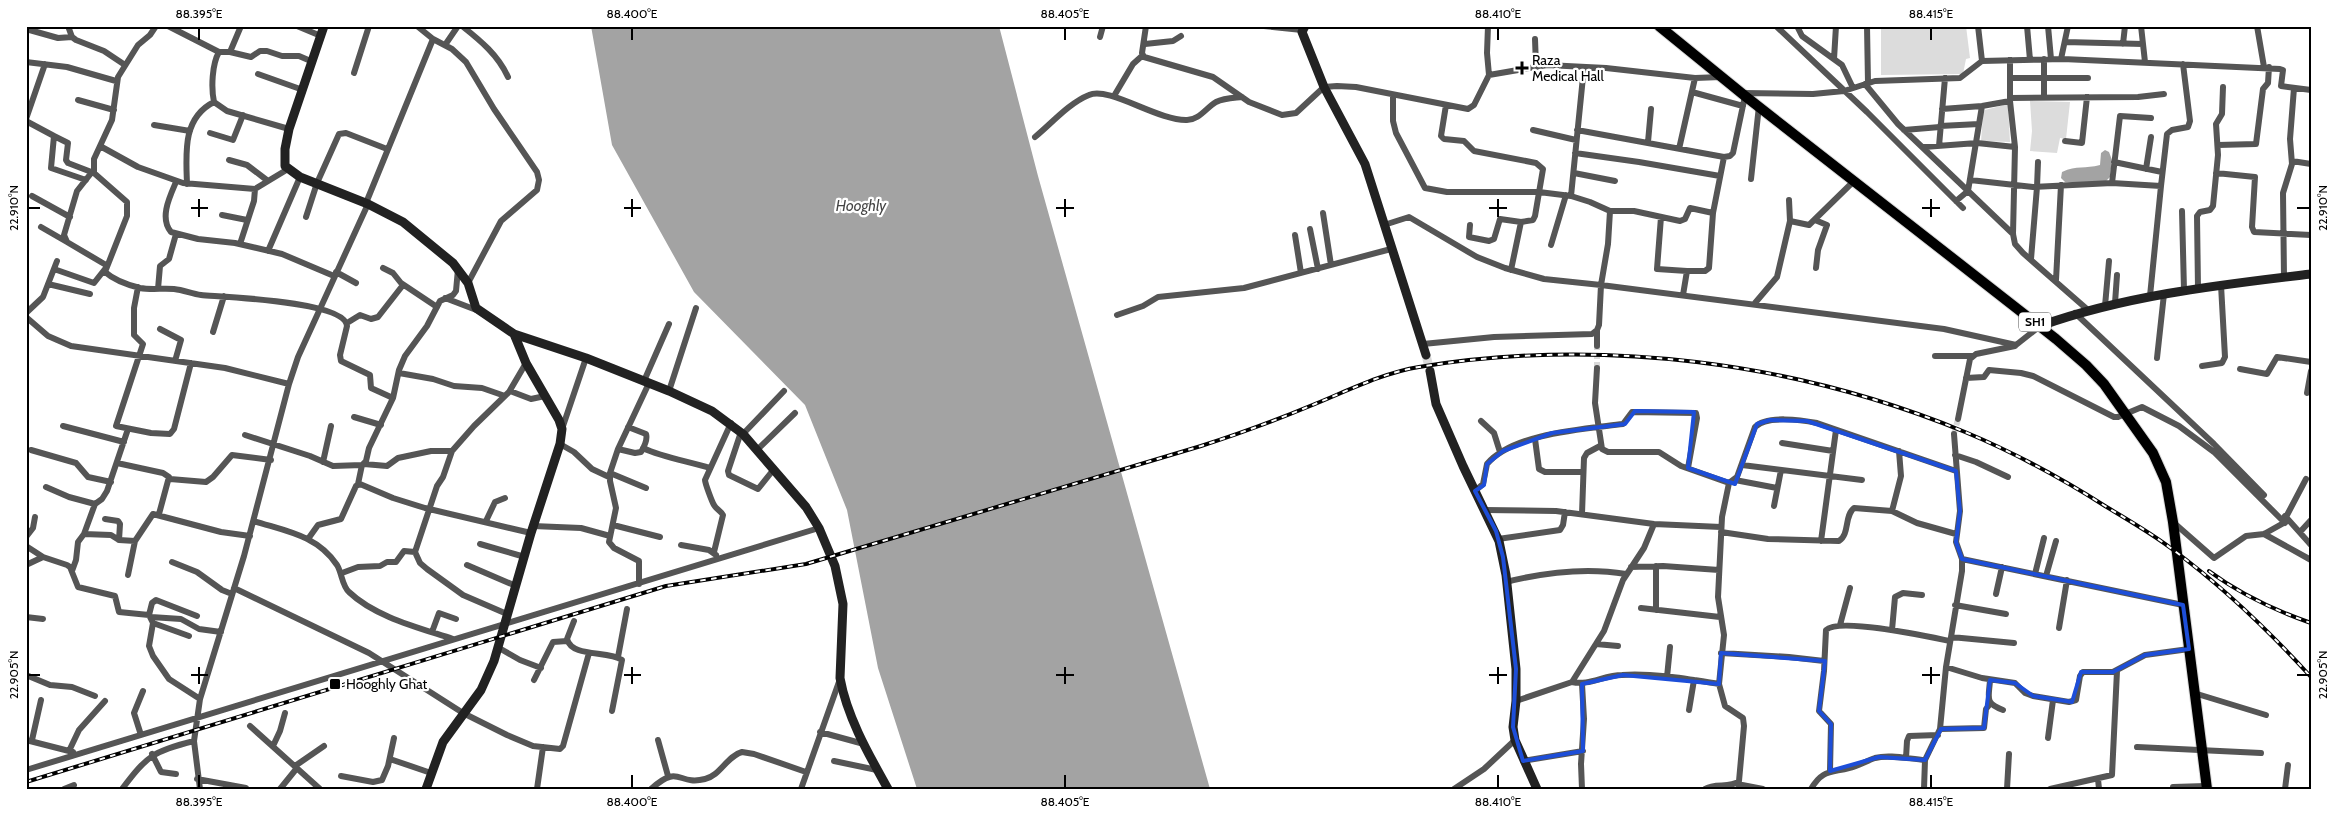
<svg xmlns="http://www.w3.org/2000/svg" width="2337" height="815" font-family="Cabin,sans-serif">
	<style>
		.green { fill: #dcdcdc }
		.water { fill: #a3a3a3 }
		.lines { fill: none; stroke-linecap: round; stroke-linejoin: round }
		.street-tunnel { stroke: #d9d9d9; stroke-width: 6; stroke-dasharray: 6 3; stroke-linecap: butt }
		.secondary-tunnel { stroke: #d9d9d9; stroke-width: 9; stroke-dasharray: 9 4.5; stroke-linecap: butt }
		.primary-casing { stroke: #dbdbdb; stroke-width: 12 }
		.street { stroke: #555; stroke-width: 6 }
		.secondary { stroke: #222; stroke-width: 9 }
		.primary { stroke: #000; stroke-width: 10 }
		.rail-casing { stroke: #000; stroke-width: 4 }
		.rail { stroke: #fff; stroke-width: 2; stroke-dasharray: 5.5; stroke-linecap: butt }
		.marked { fill: none; stroke: #1d4ed8; stroke-width: 4; stroke-linejoin: round }
		.ticks { fill: none; stroke: #000; stroke-width: 2 }
		.poi-dot { fill: #000; stroke: #fff; stroke-width: 2 }
		.labels { text-anchor: middle; stroke-width: 4.5; stroke-linejoin: round; paint-order: stroke }
		.shield { fill: #fff; stroke: #4c4c4c; stroke-width: 1 }
		.shield-label { font-size: 12px; font-weight: bold; fill: #000 }
		.poi-label { font-size: 14px; fill: #000; stroke: #fff; text-anchor: start }
		.water-label { font-size: 15px; font-style: italic; fill: #444; stroke: #fff }
		.neatline { fill: none; stroke: #000; stroke-width: 2 }
		.ticks-label { font-size: 12px; text-anchor: middle; fill: #000 }
	</style>
	<rect width="100%" height="100%" fill="#fff"/>
	<path class="green" d="M1881,26h85l4,32 -4,1 -3,15 -82,1z
		M2030,101l40,1 -4,37 -6,-1 -3,15 -27,-2 2,-20z
		M2008,104l2,38 -29,-1 2,-27 2,-4z"/>
	<path class="water" d="M591,26h408l39,150 172,613h-293l-39,-121 -31,-158 -42,-105 -111,-113 -82,-147z
		M2105,150l4,2 3,8 -2,17 -5,5h-40l-4,-4 1,-6c15,-7 23,-3 38,-7l1,-12z"/>
	<g class="lines">
		<path class="street-tunnel" d="M1597,368v-22
			M1954,434l4,-15"/>
		<path class="secondary-tunnel" d="M1426,355l4,16"/>
		<defs>
			<path id="primary" d="M1659,26l86,70 311,243 30,26 18,19 49,69 13,29 7,40 34,267"/>
		</defs>
		<use href="#primary" class="primary-casing"/>
		<path class="street" d="M68,26l4,11 4,3 28,11 21,14
			M156,26l-6,9 -12,10 -20,32 -6,43 -18,39v14l33,29v14l-22,56c9,8 23,13 35,16 11,2 23,0 34,1 10,1 18,5 27,6 22,2 144,6 146,31l-7,29 1,6 29,14 1,13 22,10 -24,50 -3,13 -4,4 -29,1 -23,-10 -65,-21
			M168,26l51,26
			M241,26l-11,26h-11c-7,12 -8,36 -5,50l13,9 62,18
			M297,26l24,10
			M417,26l16,13 19,10 14,13 28,47 43,63 2,8 -2,10 -36,31 -33,62
			M462,26c19,15 36,29 46,51
			M1146,26l-4,27 2,4 69,20 36,25 33,13 14,-2 28,-26 13,-1 19,1 112,22 6,-4 15,-30 58,-10 59,3 89,10 26,-1
			M1264,26l38,4
			M1488,26l-1,27 2,22
			M1776,26l91,86 96,96
			M1797,26l5,10 40,29 11,23
			M1867,26l1,57
			M1978,26l4,35
			M2027,26l3,34
			M2048,26l3,33
			M2141,26l4,36
			M2257,26l7,41
			M26,29l32,9 14,-1
			M1100,37l3,-11
			M1535,39l1,27
			M2065,42l78,2
			M1145,44l28,-3 8,-5
			M2123,44l2,-18
			M445,45l13,-19
			M230,52l21,5 9,-6h7l15,5h17l14,6
			M1834,59l2,-33
			M2044,59v38
			M2061,59l7,-33
			M2010,60v41l5,46 -2,87 2,10 8,9 65,57
			M26,62l41,5 49,14
			M1584,67l-13,129 19,6 20,9 -2,33 -7,41 343,44 72,16 24,-19
			M354,73l15,-47
			M258,74l45,16
			M2011,78h77
			M1865,84l33,40 115,110
			M1692,92l51,14
			M1743,93l70,1 31,-3 31,-10 85,-3 22,-17 81,-2 217,10 3,1 -2,16 30,4
			M1393,95v26l3,12 29,55 22,4h92l32,4
			M1114,96l19,-32 10,-9
			M2010,98l128,-1 26,-3
			M78,100l36,10
			M1446,105l-5,31 3,3 20,2 10,10 62,12 7,6 -8,47 -2,4 -12,2 -10,48
			M1942,109l40,-3 28,-5
			M26,119l19,-55
			M26,121l28,15 -3,32 35,12
			M154,125l36,6
			M1940,126l39,-2
			M1533,130l43,10
			M1577,130l147,27 -11,56 -4,55 -4,3h-18l-4,24
			M1904,130l36,-3
			M210,133l23,7 10,-25
			M54,136l14,7 -2,17 2,3 26,10
			M1035,137c16,-13 34,-34 54,-42 20,-9 69,26 98,25 12,0 19,-12 29,-18 8,-4 17,-4 26,-5
			M2065,141l17,2 5,-46
			M1648,142l3,-33
			M2218,145l38,-1 7,-55 5,-6 1,-16
			M100,146l38,21 45,16 72,6 33,-20
			M1939,146l6,-68
			M1924,147l53,-4 38,4
			M1679,149l16,-71
			M1575,153l64,9 81,14
			M1724,157l6,-1 3,-3 12,-57
			M229,160l18,5 21,16
			M2292,161l19,3
			M2114,162l48,10
			M2146,169l5,-32
			M92,172l-15,19 -13,44 3,7 39,23
			M1574,173l41,8
			M2216,173l39,4 -3,50 2,5 57,3
			M1751,179l8,-73
			M1970,180l63,7 79,-4 49,3 -11,110
			M176,182c-6,14 -17,36 -5,50l27,7 37,4 47,11 52,22
			M2112,183l8,-67 31,2
			M187,184c-1,-30 -5,-66 27,-82
			M2161,186l6,-52 5,-4 16,-3 2,-6 -7,-57
			M2037,187l1,-25
			M32,196l38,21
			M1956,201l12,-10 14,-85
			M366,203l67,-164
			M1610,211h24l46,10 5,-2 5,-11 23,5
			M2182,211l2,79
			M1323,213l8,52
			M222,215l25,5
			M306,217l11,-34 22,-49 7,-1 41,16
			M1661,217l-4,52 30,2
			M1815,220l12,5 -9,25 -2,18
			M1790,221l19,4 46,-45
			M1384,225l25,-8 68,40 28,11 39,11 57,6 -2,40 -2,5 -5,4 -98,3 -71,7
			M1470,225l-1,12 20,4 5,-2 6,-20 21,3
			M41,227l26,15
			M1310,229l8,40
			M1295,235l6,38
			M240,244l14,-43 1,-12
			M1551,245l15,-50
			M268,251l32,-74
			M2031,259l6,-72
			M383,268l10,5 8,10 36,24
			M54,269l40,14 11,-14
			M336,272l20,11
			M2284,277l-1,-84 9,-29 -2,-25 4,-51
			M2056,280l5,-95
			M48,284l42,10
			M138,287l-4,21v27l9,9 -27,82 35,7 19,1 4,-5 17,-66
			M2198,288l-1,-72 3,-4 10,-2 3,-4 5,-51 -2,-31 6,-10 1,-27
			M158,289l2,-23 9,-7 7,-25
			M445,298l34,13
			M1755,303l22,-26 13,-56 -1,-21
			M2115,303l2,-28
			M2105,306l4,-45
			M26,313l17,-16 14,-36
			M2075,313l139,131 50,51
			M1117,315l26,-9 15,-9 86,-9 147,-39
			M26,317l22,19 23,10 154,22 64,16
			M347,323l13,-8 11,4 7,-2 25,-32
			M160,329l21,11 -6,21
			M213,332l11,-36
			M1597,346v-16
			M1935,356h37
			M2157,358l7,-64
			M2202,366l20,-3 3,-6 -4,-72
			M1597,368l-2,35 7,46 6,3h51l22,14 48,17 -7,34 -4,80 6,38 -5,49 6,22 18,12 1,8 -5,55c-9,8 -24,1 -34,8
			M2240,369l27,5 10,-17 34,5
			M399,373l34,6 21,7 28,2 23,8
			M1966,378l18,-1 5,-7 32,3 12,3 81,41h4l24,-10 37,19 35,26 71,71
			M644,381l25,-57
			M510,391l21,8 14,-3
			M669,391l27,-83
			M2307,393l4,-22
			M393,398l6,-28 6,-14 22,-30 13,-25 13,-6 3,-4 2,-22
			M354,417l27,8
			M1958,419l12,-60 6,-5 39,-8
			M1481,421l13,12 6,19
			M63,426l61,16
			M562,429l24,-71
			M741,432l-13,39 1,4 29,14 16,-20
			M743,434l41,-43
			M1535,439l4,30 6,3h38
			M1782,443l51,8
			M560,444l14,8 18,17 17,8
			M643,448c21,10 45,13 67,20
			M618,449l17,4 6,-1c3,-5 7,-12 5,-18l-18,-7
			M31,450l45,13 12,14 23,5
			M757,450l38,-37
			M1955,455l21,7 32,15
			M323,462l8,-36
			M117,463l46,10 6,4 -10,37
			M364,464l23,2 11,-8 33,-7h21
			M1742,465l120,15
			M610,473l36,15
			M170,479l36,3 7,-5 19,-22 39,5
			M1735,480l42,8
			M1729,483l8,-6 18,-50c11,-12 47,-7 62,-4l139,48
			M358,484l4,-19
			M46,487l23,10 26,7
			M1475,491l8,-7 4,-20c26,-31 98,-35 136,-40l9,-12 64,1 1,5 -9,50
			M1774,506l7,-36
			M1485,510l71,1 98,13 67,3
			M1892,511l9,-35 -2,-25
			M1582,514l2,-56 3,-5 13,-7
			M2285,516l26,29
			M2286,517l20,-38
			M105,519l13,2 2,3 -1,16
			M254,521c31,10 63,14 83,44 5,8 5,21 12,27 26,25 71,36 104,47
			M486,521l9,-19 10,-4
			M2173,522l41,36 32,-22 18,-2 23,-13
			M613,525l47,12
			M533,526l48,2 29,8
			M1721,532l47,7 71,2c11,-7 5,-25 15,-33l38,3 25,12 39,11
			M2300,532l11,-12
			M84,534l27,1 8,5 16,1
			M2264,534l47,26
			M26,537l7,-9 2,-11
			M308,539l10,-14 23,-6 15,-33 4,-2 33,14 32,10 106,25
			M1498,539l62,-9 3,-5 2,-13
			M1821,541l15,-111
			M480,544l45,13
			M681,545l28,5 7,5
			M26,546l17,11
			M714,552l9,-37c-2,-4 -7,-6 -9,-10 -2,-3 -9,-22 -9,-25l26,-57
			M1962,559l221,46
			M172,562l25,10 25,18 10,4
			M26,565l17,-8 24,8 3,2 8,20 37,9 4,16 30,3 4,8 -4,23 4,10 16,23 31,20
			M467,565l49,21
			M1631,567l32,-1 56,4
			M72,571l4,-11 2,-18 6,-8 11,-30 7,-5 5,-8 21,-62
			M342,573l16,-6 22,-1 7,-4h9l8,-11 11,1
			M2035,574l9,-36
			M128,575l7,-34 18,-27 68,18 29,4
			M2046,576l10,-35
			M1506,582c40,-10 79,-15 120,-8
			M639,584v-23l-25,-13 -5,-6 7,-34 -6,-27v-8l8,-24 31,-66
			M234,588l135,65 94,60 44,22 26,11 27,3 3,-3 26,-93
			M1996,594l6,-27
			M1955,605l51,9
			M1641,608l79,9
			M1656,610v-44
			M507,614l-44,-19 -36,-26 -7,-6 -5,-11 22,-66 6,-9 9,-26 22,-25 35,-34 17,-29
			M149,615l3,-12 4,-3 41,16
			M26,617l17,2
			M151,617l30,2 18,10 22,3
			M574,621l-7,18c5,19 41,11 55,21l-10,51
			M153,623l36,13
			M1840,625l10,-37
			M2059,628l8,-48
			M1892,630l3,-33 8,-4 19,2
			M432,632l7,-19 17,6
			M1951,637l63,6
			M1596,644l22,2
			M499,648l21,12 21,8
			M1721,653l68,4 35,4
			M618,657l9,-48
			M1946,667l36,11 33,5 10,10 8,3 36,6 7,-2 4,-24 3,-4h30l32,-17 44,-6
			M26,675l24,10 22,2 23,9
			M1667,677l3,-30
			M534,680l19,-38 14,-1
			M1990,680c-1,18 -6,23 13,30
			M1572,682c17,4 32,-7 50,-7 32,-2 65,4 97,9
			M2194,693l72,22
			M1516,701l56,-19 32,-51 19,-51 21,-32 10,-24
			M1689,710l5,-30
			M250,726l70,63
			M1940,729l44,-1 2,-19 4,-5
			M820,732l44,12
			M141,735l-7,-22 9,-22
			M2048,738l5,-38
			M26,740l47,12
			M32,740l9,-40
			M658,740l10,36
			M273,746l7,-15 5,-18
			M2137,747l124,6
			M69,751l10,-21 26,-29
			M152,754l9,18 15,2
			M1906,758l1,-17 2,-5 29,-1
			M390,759l41,14
			M834,761l43,9
			M1523,761l60,-10
			M295,766l29,-20
			M26,770l793,-242
			M1830,771l1,-47 -12,-13 5,-40 2,-41c13,-13 104,7 124,11
			M341,776l32,6 9,-2 6,-14 6,-28
			M197,779l49,9
			M2098,779l1,10
			M1737,784l26,5
			M2173,787l33,-1
			M64,789l10,-4
			M122,789c25,-33 31,-38 72,-48
			M200,789l-6,-48 6,-42 44,-143 45,-172 9,-27 70,-153
			M280,789l17,-21
			M537,789l6,-42
			M651,789c29,-26 26,-3 54,-10 15,-3 22,-23 37,-27l12,2 52,18
			M801,789l39,-110
			M1454,789l30,-20 31,-29
			M1582,789l-1,-25 3,-45 -2,-35
			M1811,789c11,-19 19,-16 38,-21 9,-2 17,-7 26,-10 15,-4 34,1 50,2
			M1924,789l1,-29 15,-31 6,-62 16,-96v-12l-6,-17 4,-31 -6,-77
			M2007,789l2,-35
			M2050,789l62,-14 5,-104
			M2285,789l3,-24"/>
		<path class="secondary" d="M324,26l-35,103 -4,20v17l15,11 68,27 35,18 50,41 15,20 8,25 38,26 12,29 33,57 3,9 -2,15 -29,89 -37,128 -13,29 -38,52 -17,47
			M1305,26l-3,6 22,55 41,77 61,191
			M2040,326c87,-31 179,-41 271,-52
			M514,334l72,24 83,33 43,20 31,23 63,73 13,21 16,38 8,38 -3,74c7,39 29,77 48,111
			M1430,371l6,33 27,62 36,75 7,34 10,94v32l-3,26 2,13 22,49"/>
		<use href="#primary" class="primary"/>
		<defs>
			<path id="rail" d="M2209,571c31,23 65,39 102,52
				M26,782l640,-196 140,-22 395,-118c37,-12 73,-25 109,-40 35,-14 72,-33 109,-39 182,-30 376,-5 546,65 48,20 96,46 140,74 23,14 46,27 67,43 50,37 97,82 139,128"/>
		</defs>
		<use href="#rail" class="rail-casing"/>
		<use href="#rail" class="rail"/>
	</g>
	<path class="marked" d="M1635,411l59,1 -6,56 47,16 22,-60 13,-4 37,1 149,50 4,40 -4,31 6,17 221,46 6,44 -44,6 -32,17h-32l-9,30 -39,-6 -18,-13 -25,-3 -6,48 -43,1 -16,31 -46,-3 -49,14 1,-47 -12,-13 6,-50 -104,-8 -2,31 -96,-9 -41,9 1,67 -60,10 -10,-34 3,-58 -13,-112 -7,-26 -21,-40 9,-6 3,-21 16,-13 49,-18 73,-9z"/>
	<path class="ticks" d="M199,28v12M632,28v12M1065,28v12M1498,28v12M1931,28v12M199,199v18M632,199v18M1065,199v18M1498,199v18M1931,199v18M28,208h12M191,208h17M624,208h17M1056,208h18M1489,208h18M1922,208h18M2297,208h13M199,667v17M632,667v17M1065,667v17M1498,667v17M1931,667v17M28,675h12M191,675h17M624,675h17M1056,675h18M1489,675h18M1922,675h18M2297,675h13M199,775v13M632,775v13M1065,775v13M1498,775v13M1931,775v13"/>
	<g class="poi-dot">
		<path d="M1519.5 60.5h5v5h5v5h-5v5h-5v-5h-5v-5h5z"/>
		<rect x="329" y="678" width="12" height="12" rx="2.5"/>
	</g>
	<g class="labels">
		<rect class="shield" x="2019" y="312.5" width="32" height="19" rx="4"/>
		<g class="shield-label">
			<text x="2035" y="326">SH1</text>
		</g>
		<g class="poi-label">
			<text x="1532" y="65">Raza<tspan x="1532" dy="16">Medical Hall</tspan></text>
			<text x="346" y="689">Hooghly Ghat</text>
		</g>
		<g class="water-label">
			<text x="861" y="211">Hooghly</text>
		</g>
	</g>
	<rect width="2337" height="815" fill="none" stroke="#ffffff" stroke-width="55"/>
	<rect x="28" y="28" width="2282" height="760" class="neatline"/>
	<g class="ticks-label">
		<text x="199" y="18">88.395°E</text>
		<text x="632" y="18">88.400°E</text>
		<text x="1065" y="18">88.405°E</text>
		<text x="1498" y="18">88.410°E</text>
		<text x="1931" y="18">88.415°E</text>
		<text transform="translate(14 208) rotate(-90)" y="4">22.910°N</text>
		<text transform="translate(2323 208) rotate(-90)" y="4">22.910°N</text>
		<text transform="translate(14 675) rotate(-90)" y="4">22.905°N</text>
		<text transform="translate(2323 675) rotate(-90)" y="4">22.905°N</text>
		<text x="199" y="806">88.395°E</text>
		<text x="632" y="806">88.400°E</text>
		<text x="1065" y="806">88.405°E</text>
		<text x="1498" y="806">88.410°E</text>
		<text x="1931" y="806">88.415°E</text>
	</g>
</svg>
